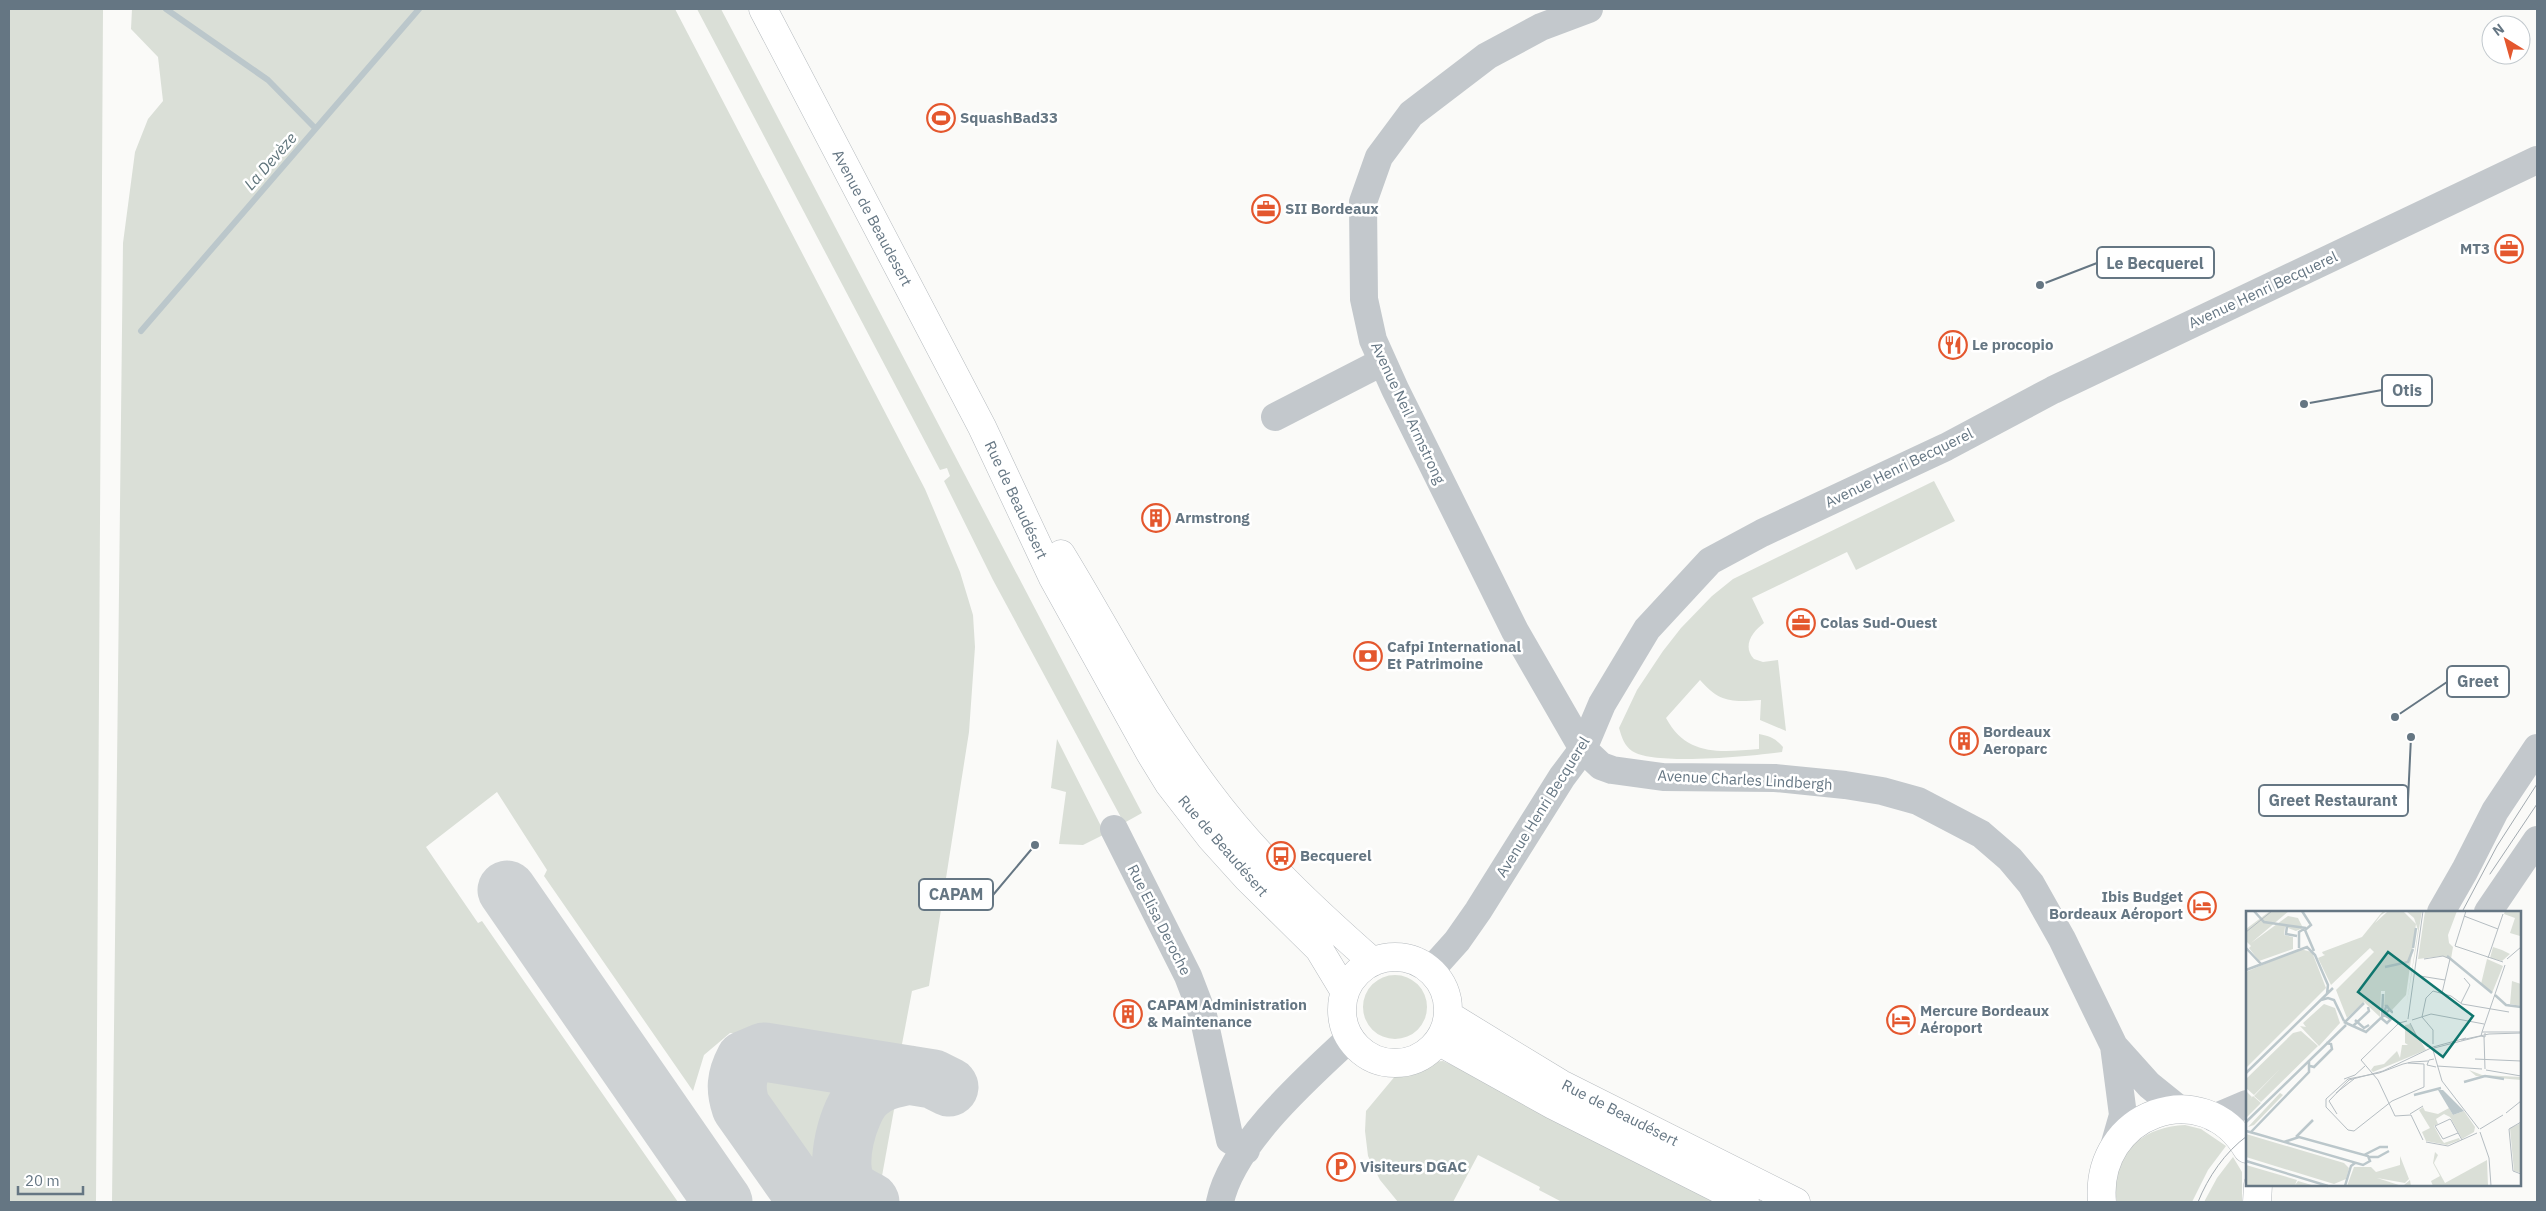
<svg xmlns="http://www.w3.org/2000/svg" width="2546" height="1211" font-family="'IBM Plex Sans',sans-serif">
	<style>
		.green { fill: #dadfd7 }
		.lines { fill: none; stroke-linecap: round; stroke-linejoin: round }
		.stream { stroke: #bbc7cb; stroke-width: 6 }
		.taxiway { stroke: #ced2d4; stroke-width: 59 }
		.major-casing { stroke: #b5babe; stroke-width: 29 }
		.minor { stroke: #c3c8cc; stroke-width: 28 }
		.major { stroke: #fff; stroke-width: 28 }
		.tram { stroke: #a2aab0; stroke-width: 1 }
		.labels { text-anchor: middle; stroke-width: 5; stroke-linejoin: round; paint-order: stroke }
		.poi-label { font-size: 15px; font-weight: bold; fill: #657683; stroke: #fff; text-anchor: start }
		.street-label { font-size: 15px; fill: #657683; stroke: #fff }
		.water-label { font-size: 16px; font-style: italic; fill: #60757c; stroke: #fff }
		.inset-river { fill: none; stroke: #bbc7cb; stroke-width: 2.5 }
		.inset-road { fill: none; stroke: #b5bdc2; stroke-width: 1 }
		.view { fill: #0f766e; fill-opacity: 0.15; stroke: #0f766e; stroke-width: 2.5 }
		.inset-edge { fill: none; stroke: #657683; stroke-width: 2.5 }
		.leader { fill: none; stroke: #657683; stroke-width: 2 }
		.callout-dot { fill: #657683; stroke: #fff; stroke-width: 2 }
		.callout { fill: #fff; stroke: #657683; stroke-width: 2 }
		.callout-label { font-size: 16px; text-anchor: middle; font-weight: bold; fill: #657683 }
	</style>
	<rect width="100%" height="100%" fill="#fafaf8"/>
	<path class="green" d="M9,9h94l-7,1193h-87z
		M132,9h543l250,480 35,83 13,43 2,32 -6,85 -40,254 -17,5 -10,53 -4,9 -15,2 -128,-20 -25,-2 -26,22 -11,36 -149,-215 3,-6 -50,-78 -71,55 52,76 4,-2 196,281h-566l11,-959 12,-91 13,-33 15,-18 -5,-44 -27,-28z
		M697,9h24l421,804 -18,10 -131,-243 -49,-99 6,-5 -3,-8 -7,2z
		M1934,481l21,40 -99,49 -9,-18 -95,46 12,25c-12,9 -22,23 -10,36l9,3 15,-2 8,71 -26,-11 1,-20c-29,2 -41,3 -61,-20l-34,38c21,39 55,34 93,31v-15c11,2 16,4 24,13l-1,5c-29,4 -128,14 -150,-1 -8,-6 -10,-13 -13,-23l18,-38 26,-39 18,-23 31,-32 21,-17z
		M1057,739l48,95 -22,11 -24,-1 7,-52 -15,-4z
		M1363 1007a32 32 0 1 1 64 0a32 32 0 1 1-64 0Z
		M1443,1061l13,6 262,135h-156l-23,-12 1,-3 -62,-32 -25,47h-55l-18,-22 -12,-24 -3,-25 1,-20 30,-36 22,-12z
		M769,1065l60,12 5,6 3,11 -13,71c-9,7 -16,5 -25,-2l-50,-68 -2,-13 7,-12z
		M897,1093l-15,83 -5,6 -9,2c-5,-2 -9,-4 -10,-10 -3,-14 9,-54 17,-64 6,-8 13,-13 22,-17z
		M2185,1125l16,4 25,17 -18,24 -16,32h-75c-10,-45 25,-76 68,-77z
		M2233,1157l9,15v30h-38l13,-24z"/>
	<g class="lines">
		<path class="stream" d="M166,9l102,71 47,48
			M141,331l278,-322"/>
		<path class="taxiway" d="M507,890l216,312
			M808,1202l-67,-95c-6,-18 -5,-30 4,-47l19,-8 169,27 16,8
			M870,1202c-8,-4 -16,-8 -22,-15 -15,-21 0,-76 17,-93 12,-13 29,-16 45,-19"/>
		<defs>
			<path id="major" d="M763,9l219,418 71,151 97,175 19,31 41,53 38,42 71,70 26,43
				M1061,554c49,80 91,164 148,239 47,63 105,117 164,169
				M1342 1010a53 53 0 1 1 106 0a53 53 0 1 1-106 0Z
				M1448,1015l113,69 235,118
				M1438,1041l115,64 192,97
				M2102,1202c-8,-89 101,-128 145,-53
				M2257,1202l1,-17"/>
		</defs>
		<use href="#major" class="major-casing"/>
		<path class="minor" d="M1589,9l-48,18 -54,29 -76,58 -32,43 -16,45 1,97 9,41 22,49 120,242 68,118 18,17 11,4 51,7 112,1 70,7 37,6 36,10 63,33 29,25 21,25 31,55 52,107 9,69 -8,28
			M1275,417l107,-55
			M1114,829l74,147 15,39 27,125 16,10
			M2441,912l24,-42 30,-59 42,-63
			M2488,912l49,-72
			M1431,970l26,-29 21,-30 84,-134 21,-28 19,-45 45,-75 63,-68 52,-28 184,-86 107,-57 484,-230
			M2114,1046l35,39 31,25
			M2214,1118l33,-14
			M1220,1202c12,-58 88,-125 130,-164"/>
		<use href="#major" class="major"/>
		<path class="tram" d="M2490,874l47,-70
			M2462,912l35,-66 40,-62
			M2198,1202c10,-25 27,-50 49,-66"/>
	</g>
	<defs>
		<symbol id="stadium-ring" viewBox="-11 -11 22 22"><circle r="9.5" fill="#fff" stroke="#e4572e" stroke-width="1.5"/><path d="M0-5a6.5 5 0 1 0 0 10a6.5 5 0 1 0 0-10ZM-3.5-1.8h7v3.6h-7Z" fill="#e4572e"/></symbol>
		<symbol id="office-ring" viewBox="-11 -11 22 22"><circle r="9.5" fill="#fff" stroke="#e4572e" stroke-width="1.5"/><path d="M-6-3h4V-5.5h4V-3h4V5H-6ZM-1-4.5V-3h2v-1.5ZM-6 0V1H6V0Z" fill="#e4572e"/></symbol>
		<symbol id="restaurant-ring" viewBox="-11 -11 22 22"><circle r="9.5" fill="#fff" stroke="#e4572e" stroke-width="1.5"/><path d="M-5-6h1v4h1v-4h1v4h1v-4h1v5L-1.5 .5V6h-2V.5L-5-1ZM5-6V6H3V1.5H1.5Q1.5-4 5-6Z" fill="#e4572e"/></symbol>
		<symbol id="building-ring" viewBox="-11 -11 22 22"><circle r="9.5" fill="#fff" stroke="#e4572e" stroke-width="1.5"/><path d="M-4-6H4V6H1V3H-1V6H-4ZM-2.5-4.3h1.7v1.8h-1.7ZM.8-4.3h1.7v1.8H.8ZM-2.5-1h1.7V.8h-1.7ZM.8-1h1.7V.8H.8Z" fill="#e4572e"/></symbol>
		<symbol id="bank-ring" viewBox="-11 -11 22 22"><circle r="9.5" fill="#fff" stroke="#e4572e" stroke-width="1.5"/><path d="M-6-4H6V4H-6ZM0-2.3a2.3 2.3 0 1 0 0 4.6a2.3 2.3 0 1 0 0-4.6Z" fill="#e4572e"/></symbol>
		<symbol id="bus-ring" viewBox="-11 -11 22 22"><circle r="9.5" fill="#fff" stroke="#e4572e" stroke-width="1.5"/><path d="M-5-6H5V4H4V6H2V4H-2V6H-4V4H-5ZM-3.5-4V0h7V-4ZM-3.5 1.2v1.5H-2V1.2ZM2 1.2v1.5H3.5V1.2Z" fill="#e4572e"/></symbol>
		<symbol id="hotel-ring" viewBox="-11 -11 22 22"><circle r="9.5" fill="#fff" stroke="#e4572e" stroke-width="1.5"/><path d="M-6-4.5h1.5V1H6V5H4.5V3h-9V5H-6ZM-4 0a1.8 1.8 0 1 1 3.6 0ZM.5 0V-2.5h3Q6-2.5 6 0Z" fill="#e4572e"/></symbol>
		<symbol id="parking-ring" viewBox="-11 -11 22 22"><circle r="9.5" fill="#fff" stroke="#e4572e" stroke-width="1.5"/><path d="M-3.5-5.5H1a3.5 3.5 0 0 1 0 7H-1V5.5H-3.5ZM-1-3.4V-.6H.8a1.4 1.4 0 0 0 0-2.8Z" fill="#e4572e"/></symbol>
	</defs>
	<g fill-rule="evenodd">
		<use href="#stadium-ring" x="925" y="102" width="32" height="32"/>
		<use href="#office-ring" x="1250" y="193" width="32" height="32"/>
		<use href="#office-ring" x="2493" y="233" width="32" height="32"/>
		<use href="#restaurant-ring" x="1937" y="329" width="32" height="32"/>
		<use href="#building-ring" x="1140" y="502" width="32" height="32"/>
		<use href="#office-ring" x="1785" y="607" width="32" height="32"/>
		<use href="#bank-ring" x="1352" y="640" width="32" height="32"/>
		<use href="#building-ring" x="1948" y="725" width="32" height="32"/>
		<use href="#bus-ring" x="1265" y="840" width="32" height="32"/>
		<use href="#hotel-ring" x="2186" y="890" width="32" height="32"/>
		<use href="#building-ring" x="1112" y="998" width="32" height="32"/>
		<use href="#hotel-ring" x="1885" y="1004" width="32" height="32"/>
		<use href="#parking-ring" x="1325" y="1151" width="32" height="32"/>
	</g>
	<g class="labels">
		<g class="poi-label">
			<text x="960" y="123">SquashBad33</text>
			<text x="1285" y="214">SII Bordeaux</text>
			<text x="2490" y="254" text-anchor="end">MT3</text>
			<text x="1972" y="350">Le procopio</text>
			<text x="1175" y="523">Armstrong</text>
			<text x="1820" y="628">Colas Sud-Ouest</text>
			<text x="1387" y="652">Cafpi International<tspan x="1387" dy="17">Et Patrimoine</tspan></text>
			<text x="1983" y="737">Bordeaux<tspan x="1983" dy="17">Aeroparc</tspan></text>
			<text x="1300" y="861">Becquerel</text>
			<text x="2183" y="902" text-anchor="end">Ibis Budget<tspan x="2183" dy="17">Bordeaux Aéroport</tspan></text>
			<text x="1147" y="1010">CAPAM Administration<tspan x="1147" dy="17">&amp; Maintenance</tspan></text>
			<text x="1920" y="1016">Mercure Bordeaux<tspan x="1920" dy="17">Aéroport</tspan></text>
			<text x="1360" y="1172">Visiteurs DGAC</text>
		</g>
		<g class="street-label">
			<text transform="translate(872 218) rotate(62)" y="5">Avenue de Beaudesert</text>
			<text transform="translate(2263 290) rotate(-25)" y="5">Avenue Henri Becquerel</text>
			<text transform="translate(1408 413) rotate(65)" y="5">Avenue Neil Armstrong</text>
			<text transform="translate(1899 468) rotate(-26)" y="5">Avenue Henri Becquerel</text>
			<text transform="translate(1016 500) rotate(65)" y="5">Rue de Beaudésert</text>
			<text transform="translate(1745 780) rotate(3)" y="5">Avenue Charles Lindbergh</text>
			<text transform="translate(1543 807) rotate(-58)" y="5">Avenue Henri Becquerel</text>
			<text transform="translate(1223 846) rotate(49)" y="5">Rue de Beaudésert</text>
			<text transform="translate(1159 920) rotate(63)" y="5">Rue Elisa Deroche</text>
			<text transform="translate(1620 1113) rotate(27)" y="5">Rue de Beaudésert</text>
		</g>
		<g class="water-label">
			<text transform="translate(270 161) rotate(-49)" y="6">La Devèze</text>
		</g>
	</g>
	<g transform="translate(2246 911)">
		<rect width="275" height="275" fill="#fafaf8"/>
		<path d="M24,0h19l-38,32 37,-27 10,2 5,10 -7,3 -11,-4 -1,8 9,2v12l-34,12 -10,-13 2,-2 -5,-5v-12zM137,0h4l-6,4 -6,8 12,-11 16,-1 13,13 -10,71 -14,15 -8,-4 1,-15h-4l-1,26 -16,-15 -17,16 -11,-28 38,-38 -4,-4 -39,37 -13,-27 7,-3 -2,-1 -1,-2 40,-15zM160,0h16l-16,97 12,-78 -4,-12zM179,0h32l-9,24 1,8 4,4 -2,12 -9,-3 -24,3zM259,0h16l-1,25 -10,-3 5,-15 -11,-4zM247,36l9,3 8,4 -8,7 -12,-3zM54,38l12,3 14,36 -80,80v-96zM241,48l16,7 -11,27 -11,-9zM266,70l9,3v22l-11,-2zM78,93l11,4 5,15 -21,23 -19,-20 6,1 -3,-4zM164,113l16,26 -53,22 -2,-2 3,-4 10,-2 13,-13 3,7 2,-13h6l-3,-2v-18zM55,120l17,15 -57,56 -7,-6 26,-27 -26,26 -8,-7v-9l47,-46zM223,159l13,5 39,2v3l-45,-4zM0,180l6,6 -3,4 4,-5 8,7 -15,15zM34,182l3,2 -29,30 -6,2zM177,196l2,4 13,3 11,-6 4,7 11,-4 11,16 -1,5 -12,7 -12,-22 -6,-3 -8,5 2,5 -4,2 7,13 3,4 15,-5 1,2 -13,5 -21,-4 -4,-9 8,-4 -11,-18zM275,212v50l-7,-2 -4,-43zM0,223l98,29 5,5 -3,11 -12,5 -88,-27zM189,241l3,3 -4,8 11,20 42,-23 1,26h-55l-2,-5 9,-5 -7,-13zM154,245l9,23 -4,4 -28,-5 25,8 2,-1 6,-5 1,6h-64l7,-19h17l5,5 24,-7zM0,254l51,15 -2,5 3,-4 17,5h-69z" fill="#dadfd7"/>
		<path d="M192,179h5l21,21 -11,4z" fill="#bbc7cb"/>
		<path class="inset-river" d="M8,0l10,11 42,6M56,0l9,14 -6,5 9,21M41,15l-1,8 11,2M0,37l15,16M53,37v-16l5,-3M167,37l3,-20M201,45l45,37M139,56l23,-5 5,-13M0,59l61,-23 8,8 13,30 -1,9M249,84l11,10 15,2M75,89l7,-2 6,2 10,21M143,98v1l-8,8 6,5 4,-4 -7,-4 2,-9h1l2,3 3,3h1M109,109l9,8 5,-3M98,111l22,10 16,-15 1,-23M98,112l20,-20M107,115l16,-15 -1,-4M64,155l4,1 18,-18 -1,-5 -5,-1M0,162l87,-85M218,171l21,-6 19,3M168,184l27,-7M0,211l100,-97M0,220l11,3 106,31 7,-4 -2,-5 -69,-19 -15,5M5,221l58,-60v-12M50,226l17,-17M118,244l16,-8h8M123,246h9l11,-6M0,250l82,25M99,275l6,-20 4,-3"/>
		<path class="inset-road" d="M220,0l-11,35 48,16M218,5l34,13M0,21l26,-21M242,47l15,-44M178,48l19,-3 7,3 -8,34M261,48l14,-12M174,65l25,4M215,92l9,-18 -6,-7M176,106l4,-19 7,-7 18,5 11,8 47,8M176,106l11,13v14M162,108l15,-108M166,109l19,-6 53,10M161,110l-8,2 -38,37 17,20 17,36 16,-1 12,25M164,112l8,16 10,8M236,121l23,-67M239,122v4l-4,-1 1,-4h39M238,126l1,32M215,129l28,-6 32,-1M188,137l47,-12M187,139l9,31 37,48M188,148l-5,1 -2,5 9,2M229,148l46,2M162,152l16,1v23l-32,14 -38,30 -6,-1 -22,-23v-8l22,-20 31,-6 24,-9 9,-2 16,-1M191,155l45,3M240,159l35,6M98,168l11,-4 10,-9M90,182l18,-14M260,202l15,-12M91,203l-8,-13 20,-21 34,-9 50,-24 33,-9M164,203l13,-8M275,211l-12,7 4,42 8,3M234,218l23,-14M234,221l9,26 2,28M212,222l-15,6 -8,-13 15,-7 1,1 11,20M180,231l22,4 29,-13"/>
		<path class="view" d="M142,41l85,64 -30,41 -85,-65z"/>
		<rect width="275" height="275" class="inset-edge"/>
	</g>
	<path class="leader" d="M2040 285L2097 263M2304 404L2382 390M2395 717L2447 682M2411 737L2408 800M1035 845L993 895"/>
	<g class="callout-dot">
		<circle cx="2040" cy="285" r="5"/>
		<circle cx="2304" cy="404" r="5"/>
		<circle cx="2395" cy="717" r="5"/>
		<circle cx="2411" cy="737" r="5"/>
		<circle cx="1035" cy="845" r="5"/>
	</g>
	<g class="callout">
		<rect x="2097" y="247" width="117" height="31" rx="5"/>
		<rect x="2382" y="375" width="50" height="31" rx="5"/>
		<rect x="2447" y="666" width="62" height="31" rx="5"/>
		<rect x="2259" y="785" width="149" height="31" rx="5"/>
		<rect x="919" y="879" width="74" height="31" rx="5"/>
	</g>
	<g class="callout-label">
		<text x="2155" y="269">Le Becquerel</text>
		<text x="2407" y="396">Otis</text>
		<text x="2478" y="687">Greet</text>
		<text x="2333" y="806">Greet Restaurant</text>
		<text x="956" y="900">CAPAM</text>
	</g>
	<rect width="2546" height="1211" fill="none" stroke="#657683" stroke-width="20"/>
	<g transform="translate(2506 40) rotate(323)"><circle r="24" fill="#ffffff" stroke="#c1c8cd"/>
	<path d="M0-4L9 19L0 12L-9 19Z" fill="#e4572e"/>
	<text y="-8" font-size="14" font-weight="bold" text-anchor="middle" fill="#657683">N</text>
	</g>
	<path d="M18 1186v8h65v-8" fill="none" stroke="#657683" stroke-width="2.5"/>
	<text x="25" y="1186" font-size="15" fill="#657683" stroke="#ffffff" stroke-width="4" paint-order="stroke">20 m</text>
</svg>
